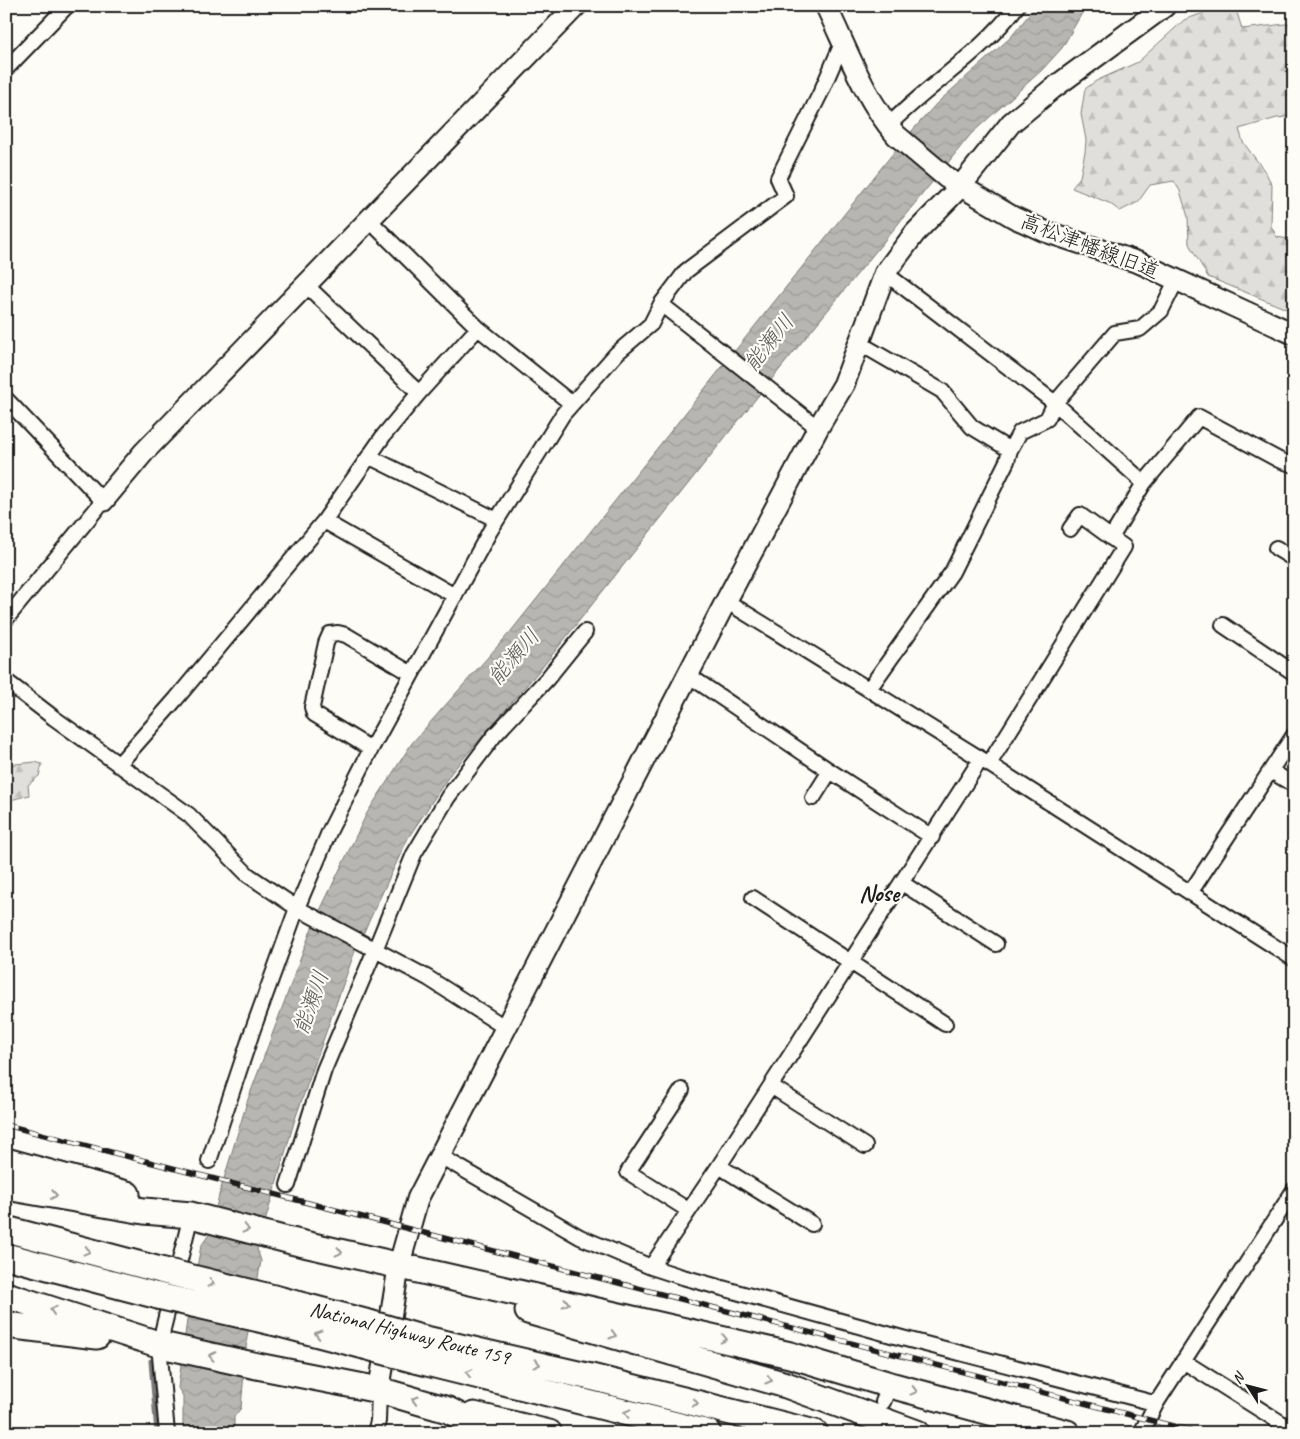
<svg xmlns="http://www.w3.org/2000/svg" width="1300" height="1439" font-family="Caveat,'Klee One',sans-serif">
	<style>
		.forest { fill: url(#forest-firs); stroke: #7e7e7c }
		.water { fill: url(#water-waves); stroke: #797876 }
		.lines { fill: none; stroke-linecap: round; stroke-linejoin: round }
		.stream { stroke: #797876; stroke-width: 5 }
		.street-casing { stroke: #1c1c1c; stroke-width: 18 }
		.secondary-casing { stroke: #1c1c1c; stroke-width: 24 }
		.highway-casing { stroke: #1c1c1c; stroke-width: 29 }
		.street { stroke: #fdfcf7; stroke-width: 14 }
		.secondary { stroke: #fdfcf7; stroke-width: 20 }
		.highway { stroke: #fdfcf7; stroke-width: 25 }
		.rail-casing { stroke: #1c1c1c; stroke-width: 5.5 }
		.rail { stroke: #fdfcf7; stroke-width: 4; stroke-dasharray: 11; stroke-linecap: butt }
		.highway-bridge-casing { stroke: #1c1c1c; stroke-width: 29; stroke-linecap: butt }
		.highway-bridge { stroke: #fdfcf7; stroke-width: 25 }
		.oneway { stroke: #989794 }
		.labels { text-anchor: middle; stroke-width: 4.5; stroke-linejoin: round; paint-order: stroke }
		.street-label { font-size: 21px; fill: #1c1c1c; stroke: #fdfcf7 }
		.water-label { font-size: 22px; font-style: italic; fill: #5a5a58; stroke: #fdfcf7 }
		.quarter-label { font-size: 24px; font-weight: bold; fill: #1c1c1c; stroke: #fdfcf7 }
	</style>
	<defs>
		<pattern id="forest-firs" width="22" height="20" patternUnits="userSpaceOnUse" patternTransform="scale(1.25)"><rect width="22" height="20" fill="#e0dfdb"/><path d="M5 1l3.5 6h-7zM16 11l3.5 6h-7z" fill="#c0bfbb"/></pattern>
		<pattern id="water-waves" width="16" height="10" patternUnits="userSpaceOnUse" patternTransform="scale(1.25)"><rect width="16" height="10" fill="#b7b6b2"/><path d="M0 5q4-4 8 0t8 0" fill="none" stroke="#9d9c98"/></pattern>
	</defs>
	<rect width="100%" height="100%" fill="#fdfcf7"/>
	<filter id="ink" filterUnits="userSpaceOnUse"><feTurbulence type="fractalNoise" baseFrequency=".02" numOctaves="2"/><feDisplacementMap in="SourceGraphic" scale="10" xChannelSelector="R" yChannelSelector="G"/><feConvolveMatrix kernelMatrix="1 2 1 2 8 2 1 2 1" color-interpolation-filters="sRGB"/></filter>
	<g filter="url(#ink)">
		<path class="forest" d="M1216,6h19l7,23 52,-6v93l-17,2 -38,11 4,13 23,31 6,12 -1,41 6,11 17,3v72l-86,-35 -19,-33 -1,-27 -8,-26 -6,-10 -24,4 -12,17 -18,9 -11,-8 -37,-15 8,-11 5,-25 1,-12 -5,-26 4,-25 11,-8 42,-19 46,-42 25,-9z
			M35,762l7,2 -3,12 -11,9 1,10 -18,5 -5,4v-39z"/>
		<path class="water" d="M1036,6h50l-24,42 -20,22 -71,64 -29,36 -184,226 -214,269 -93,108 -43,65 -53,113 -60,168 -38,130 4,12 -14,76 -6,71 -7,9v16h-51v-37l-5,-8 9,-68 14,-74 9,-13 9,-38 28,-93 66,-177 54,-112 45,-70 99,-112 391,-489 35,-39 74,-66z"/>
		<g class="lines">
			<path class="stream" d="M151,1361l6,72"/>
			<defs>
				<path id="street" d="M6,69l61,-63
					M888,126c41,-42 93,-72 129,-120
					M369,220l109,108 94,76
					M885,273l170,130 89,80
					M306,285l113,108
					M661,304l157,124
					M859,343l83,48 30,36 38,23
					M6,399l97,102 -97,118
					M370,457l127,63
					M324,521l131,75
					M1111,538l33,-55 55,-66 80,43 15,5
					M1276,548l18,11
					M726,601l255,158 313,200
					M1223,625l71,48
					M688,675l142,96 102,66
					M6,681l48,37 135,97 59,60 49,33 131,70 78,50
					M869,689l83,-117 55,-111 3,-11 10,-18 27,-13 8,-16 60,-70 25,-4 21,-18 16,-32
					M371,749l-57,-35 -2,-7 14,-64 4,-9 8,-1 8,2 66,39
					M989,764l135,-217 -44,-32 -10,14
					M118,765l58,-66 148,-178 60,-86 35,-42 59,-65
					M1271,771l23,14
					M813,798l17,-27
					M902,883l94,61
					M1190,893l104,-158
					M753,898l192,126
					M771,1086l94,60
					M682,1090l-54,82 60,38
					M440,1156l140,81 71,30 68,-101 262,-407
					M209,1161l44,-132 44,-121 33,-78 41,-81 119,-218 73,-117 54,-61 34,-29 10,-20 25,-33 100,-75 -8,-18 43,-86 22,-51
					M719,1166l93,58
					M288,1185l36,-115 51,-120 39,-96 34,-57 46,-61 53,-57 38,-47
					M651,1267l28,9 223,62 248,64h7
					M1183,1361l111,70
					M883,1402l7,-17
					M167,1433l-7,-77 3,-27 28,-114
					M375,1433l3,-12 1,-31
					M1141,1433l16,-31 137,-212"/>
				<path id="secondary" d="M826,6c21,43 38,92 70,129l51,43 66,39 31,14 96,32 154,71
					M103,501l41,-49 432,-446
					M379,1390l20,-125 19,-67 308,-597 92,-173 26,-44 41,-111 30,-40 45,-46 51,-64 41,-34 113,-83"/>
				<path id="highway" d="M6,1161l121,33
					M6,1187l138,24 47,4 100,26 499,114 100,30 177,48
					M6,1229l158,42
					M6,1256l152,40
					M6,1295l155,50 96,21 122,24 69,20 44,23
					M278,1299l91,24
					M528,1311l258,74 131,48
					M272,1322l92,24
					M6,1325l91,11
					M421,1338l174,40 220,55
					M415,1360l293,73
					M474,1415l75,18"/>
			</defs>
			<use href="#street" class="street-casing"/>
			<use href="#secondary" class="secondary-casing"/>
			<use href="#highway" class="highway-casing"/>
			<use href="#street" class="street"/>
			<use href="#secondary" class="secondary"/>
			<use href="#highway" class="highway"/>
			<defs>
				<path id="rail" d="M6,1125l1194,308"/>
			</defs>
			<use href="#rail" class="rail-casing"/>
			<use href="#rail" class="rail"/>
			<defs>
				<path id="highway-bridge" d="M164,1271l114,28
					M158,1296l114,26
					M369,1323l52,15
					M364,1346l51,14"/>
			</defs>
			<use href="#highway-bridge" class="highway-bridge-casing"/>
			<use href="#highway-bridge" class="highway-bridge"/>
		</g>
		<defs><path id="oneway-chevron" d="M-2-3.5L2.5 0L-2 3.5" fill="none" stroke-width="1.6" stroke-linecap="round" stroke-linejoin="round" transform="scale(1.25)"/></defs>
		<g class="oneway">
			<use href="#oneway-chevron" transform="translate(54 1195) rotate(10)"/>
			<use href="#oneway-chevron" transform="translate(246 1229) rotate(14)"/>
			<use href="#oneway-chevron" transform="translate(87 1251) rotate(15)"/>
			<use href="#oneway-chevron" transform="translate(339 1252) rotate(13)"/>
			<use href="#oneway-chevron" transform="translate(211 1283) rotate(14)"/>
			<use href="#oneway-chevron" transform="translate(566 1303) rotate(13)"/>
			<use href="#oneway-chevron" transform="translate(53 1310) rotate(-162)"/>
			<use href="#oneway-chevron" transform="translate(318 1334) rotate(-165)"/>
			<use href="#oneway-chevron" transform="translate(613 1335) rotate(16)"/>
			<use href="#oneway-chevron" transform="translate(724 1339) rotate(13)"/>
			<use href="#oneway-chevron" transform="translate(212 1356) rotate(-167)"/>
			<use href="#oneway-chevron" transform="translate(537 1364) rotate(13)"/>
			<use href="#oneway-chevron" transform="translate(469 1373) rotate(-166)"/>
			<use href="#oneway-chevron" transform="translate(769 1380) rotate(16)"/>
			<use href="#oneway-chevron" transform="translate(914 1391) rotate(15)"/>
			<use href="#oneway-chevron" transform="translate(415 1400) rotate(-164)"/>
			<use href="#oneway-chevron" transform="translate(695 1403) rotate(14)"/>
			<use href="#oneway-chevron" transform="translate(627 1413) rotate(-166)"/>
		</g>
	</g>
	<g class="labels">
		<g class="street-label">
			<text transform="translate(1090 246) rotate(21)" y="7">高松津幡線旧道</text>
			<text transform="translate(410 1333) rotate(14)" y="7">National Highway Route 159</text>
		</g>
		<g class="water-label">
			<text transform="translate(768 342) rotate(-51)" y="8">能瀬川</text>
			<text transform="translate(513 656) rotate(-49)" y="8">能瀬川</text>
			<text transform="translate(310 1002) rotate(-70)" y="8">能瀬川</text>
		</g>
		<g class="quarter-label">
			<text x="879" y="901">Nose</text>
		</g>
	</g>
	<rect width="1300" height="1439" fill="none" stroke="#fdfcf7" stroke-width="25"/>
	<rect x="12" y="12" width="1275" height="1414" fill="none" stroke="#1c1c1c" stroke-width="2" filter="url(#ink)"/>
	<g transform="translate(1248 1386) rotate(306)" stroke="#fdfcf7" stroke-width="4" paint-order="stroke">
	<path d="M0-4L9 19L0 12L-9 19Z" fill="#1c1c1c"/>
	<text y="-8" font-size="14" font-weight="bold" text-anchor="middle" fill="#1c1c1c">N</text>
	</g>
</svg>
